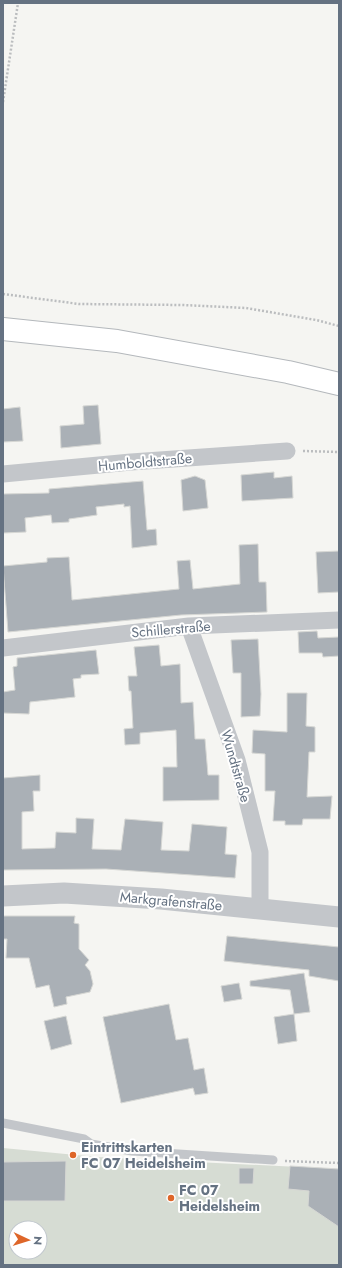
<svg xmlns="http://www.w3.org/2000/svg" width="342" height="1268" font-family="Jost,sans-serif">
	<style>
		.green { fill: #d6dcd3; fill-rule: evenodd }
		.building { fill: #aab0b6; stroke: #d6d7d4 }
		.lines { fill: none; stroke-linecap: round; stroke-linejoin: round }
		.primary-casing { stroke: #b4b8bc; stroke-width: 24 }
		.path { stroke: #bbbdbf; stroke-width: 2.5; stroke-dasharray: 2 2; stroke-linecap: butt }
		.service { stroke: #c3c6ca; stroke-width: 9 }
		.minor { stroke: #c3c6ca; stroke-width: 17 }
		.tertiary { stroke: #c3c6ca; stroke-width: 21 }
		.primary { stroke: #fff; stroke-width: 22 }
		.poi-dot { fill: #de6629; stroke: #fff; stroke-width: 1.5 }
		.labels { text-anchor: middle; stroke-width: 4; stroke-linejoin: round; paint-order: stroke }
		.street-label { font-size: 14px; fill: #657282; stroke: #fff }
		.poi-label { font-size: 14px; font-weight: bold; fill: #657282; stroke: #fff; text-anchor: start }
	</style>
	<rect width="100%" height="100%" fill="#f5f5f2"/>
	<path class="green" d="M3,1148l94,9 242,12v96h-336zM16,1228h24v24h-24z"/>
	<path class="building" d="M98,405l3,39 -40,4 -1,-22 24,-2 -1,-18z
		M20,407l3,34 -20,1v-33z
		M274,472v6l18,-2 1,22 -51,3 -1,-26z
		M195,476l10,4 3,28 -25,3 -2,-31z
		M143,481l4,49 9,-1 1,16 -25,3 -2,-42 -6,1v-3l-28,3 1,8 -28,4v3l-17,1 -1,-8 -26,3 1,14 -23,1v-39l46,-1v-4z
		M258,544l1,38h7l1,30 -86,3 -173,17 -5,-66 44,-4v-4l22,-1 3,43 107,-11 -2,-28 13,-1 3,29 47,-5 -1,-39z
		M339,551v41l-21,1 -2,-41z
		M317,631l1,7 21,-1v19l-16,1 -1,-4h-23l-1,-21z
		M258,639l3,55 -1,22 -19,1v-44h-8l-2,-33z
		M159,645l2,21 19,-2 1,39 12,-1 2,37h10l3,36h11v25l-56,1v-34h14l-1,-37 -36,3v11l-15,1 -1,-16 9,-1 -2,-37h-2l-1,-15h9l-3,-29z
		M96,650l3,24 -18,1v3l-8,1 2,18 -45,5 -1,12 -26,-1v-21l12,-2 -2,-23 4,-1v-8z
		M287,693h20l-1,33 9,1v25h-6l-2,45 25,-1 -2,23h-27l-1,6h-17v-4h-12l2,-30h-10v-37l-13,-1 1,-23 34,2z
		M40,775v16h-7l1,20 -12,1v37l33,-1 1,-16 20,1v-15l18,1 -2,30 29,1 4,-31 38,3 -2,28 28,1 3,-27 35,3 -2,27 12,1 -2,23 -129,-9 -103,1v-92z
		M3,916h72l-1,7 5,1v25l10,11 -4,5 5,6 3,13 -3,8 -24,5 1,7 -13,3 -5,-22 -13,3 -7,-30h-23l1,-19h-4z
		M227,936l112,11v34l-30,-5v-6l-85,-9z
		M304,973l6,39 -16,2 -4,-24 -40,-4v-5z
		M239,983l3,16 -18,3 -3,-16z
		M169,1004l7,36 12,-2 6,32 10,-2 4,25 -13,2 -2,-7 -72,15 -18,-86z
		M294,1014l3,27 -19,3 -4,-27z
		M66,1016l6,28 -21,6 -7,-29z
		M66,1161l-1,40h-62v-39z
		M290,1166l49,3v58l-31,-21 1,-15 -21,-2z
		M239,1168h15l-1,16h-14z"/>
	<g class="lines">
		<defs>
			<path id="primary" d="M3,329l114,12 171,31 51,12"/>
		</defs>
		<use href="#primary" class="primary-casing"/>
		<path class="path" d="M3,102l15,-99
			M3,294l76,10 104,1 63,3 70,12 23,6
			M303,451l36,1
			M285,1161l54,2"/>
		<path class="service" d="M3,1123l81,16 7,5 41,7 141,9"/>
		<path class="minor" d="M3,474l128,-12 156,-11
			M189,626l48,134 23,92v58
			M3,648l186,-22 150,-6"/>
		<path class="tertiary" d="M3,896l61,-3 97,6 178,18"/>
		<use href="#primary" class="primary"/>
	</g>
	<g class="poi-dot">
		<circle cx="73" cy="1155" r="4"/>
		<circle cx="171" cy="1198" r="4"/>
	</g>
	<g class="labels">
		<g class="street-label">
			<text transform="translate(145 462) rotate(-5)" y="5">Humboldtstraße</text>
			<text transform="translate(171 629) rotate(-5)" y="5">Schillerstraße</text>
			<text transform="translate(236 766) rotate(74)" y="5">Wundtstraße</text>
			<text transform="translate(171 901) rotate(5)" y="5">Markgrafenstraße</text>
		</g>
		<g class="poi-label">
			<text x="81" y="1152">Eintrittskarten<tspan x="81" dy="16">FC 07 Heidelsheim</tspan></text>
			<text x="179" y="1195">FC 07<tspan x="179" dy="16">Heidelsheim</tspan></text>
		</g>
	</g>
	<rect width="342" height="1268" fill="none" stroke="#657282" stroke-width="8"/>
	<g transform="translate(28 1240) rotate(94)"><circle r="19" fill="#ffffff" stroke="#c1c7cd"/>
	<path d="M0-3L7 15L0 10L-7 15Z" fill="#de6629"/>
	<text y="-6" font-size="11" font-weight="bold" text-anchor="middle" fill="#657282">N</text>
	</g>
</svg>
